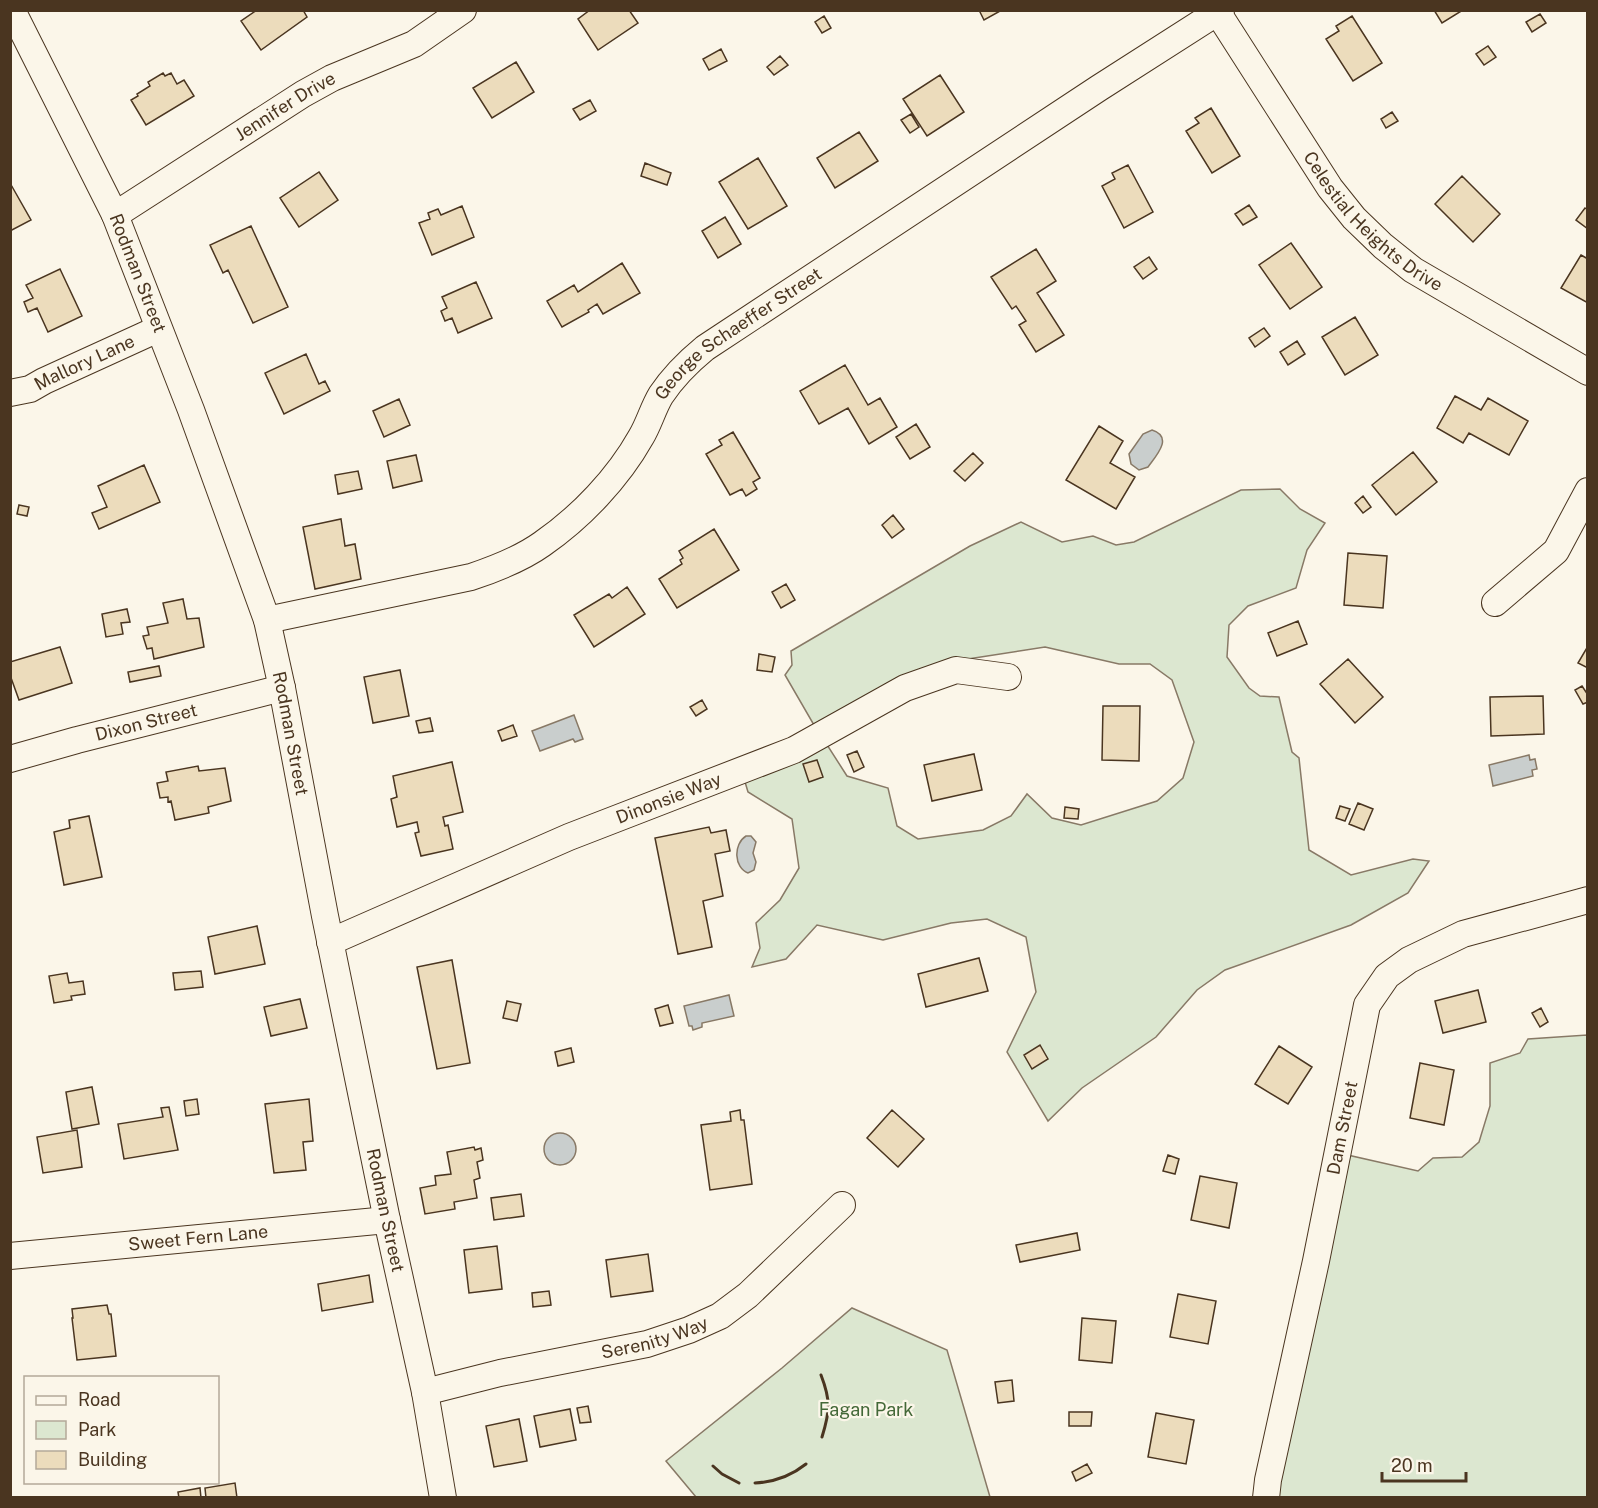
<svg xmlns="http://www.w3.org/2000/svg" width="1598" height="1508" font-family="'Public Sans',sans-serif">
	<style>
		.green { fill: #dce7d0; stroke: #887966; stroke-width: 1.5; fill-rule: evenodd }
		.water { fill: #c9cecd; stroke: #887966; stroke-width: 1.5 }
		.building { fill: #ecdcbc; stroke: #4a3520; stroke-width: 1.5 }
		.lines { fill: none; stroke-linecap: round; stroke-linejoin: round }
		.minor-casing { stroke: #4a3520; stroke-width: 28 }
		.minor { stroke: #fbf6e9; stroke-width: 26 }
		.wall { stroke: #4a3520; stroke-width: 3 }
		.labels { text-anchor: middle; stroke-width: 4.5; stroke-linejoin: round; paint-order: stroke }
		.street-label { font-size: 18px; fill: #4a3520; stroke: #fbf6e9 }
		.park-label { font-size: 18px; fill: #436837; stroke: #fbf6e9 }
	</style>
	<rect width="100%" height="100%" fill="#fbf6e9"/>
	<path class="green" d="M1280,489l20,20 25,14 -18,27 -11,38 -48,18 -19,19 -2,32 22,31 11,8 19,1 13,55 7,6 10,92 42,25 62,-16 16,2 -21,32 -57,32 -126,45 -28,20 -41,47 -74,51 -34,33 -41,-69 29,-60 -10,-55 -39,-18 -36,4 -68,17 -66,-15 -31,34 -34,8 8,-19 -4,-25 24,-23 19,-32 -7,-49 -44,-27 -8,-27 74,-40 -29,-50 7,-10 -1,-14 179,-105 51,-24 41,20 31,-6 23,9 18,-3 107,-52zM1045,647l74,17h31l22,16 22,62 -11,36 -26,23 -76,24 -29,-7 -25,-24 -16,22 -28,14 -65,9 -21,-13 -9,-38 -41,-12 -32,-50 127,-63z
		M1587,1035v462l-317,1 73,-344 75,17 15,-13 29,-1 17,-15 11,-36v-43l30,-10 8,-14z
		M852,1308l95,42 43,147h-294l-30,-36 116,-93z"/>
	<path class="water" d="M1152,430c22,7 4,26 -4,37l-9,3 -8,-6 -2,-10 14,-20z
		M574,715l9,24 -8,3 -2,-3 -33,12 -8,-20z
		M1529,755l1,5 5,-1 2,10 -5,1 1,6 -40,10 -4,-21z
		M746,836h5l5,6 -3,11 3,9 -2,8 -6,3c-14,-5 -15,-29 -2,-37z
		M729,995l5,21 -32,7v4l-9,3 -1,-4h-3l-5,-20z
		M544 1149a16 16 0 1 1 32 0a16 16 0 1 1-32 0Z"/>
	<path class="building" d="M257,10h46l4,7 -46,33 -20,-29z
		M590,10h39l9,13 -40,27 -20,-31z
		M979,10h23l-18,10z
		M1434,10h29l-21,13z
		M1540,14l6,9 -14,9 -6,-10z
		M824,16l7,12 -9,5 -7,-11z
		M1352,16l30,47 -29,18 -27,-42 13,-8 -3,-5z
		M1488,46l8,11 -12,8 -8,-11z
		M721,49l6,12 -18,9 -6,-11z
		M780,56l8,9 -14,10 -7,-8z
		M516,62l18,30 -42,26 -19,-30z
		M163,73l2,3 6,-3 6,11 7,-4 10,16 -48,29 -15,-25 7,-4 -1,-2 13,-8 -2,-4z
		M940,75l24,37 -37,24 -24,-37z
		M590,100l6,11 -16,9 -7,-11z
		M1211,108l29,48 -28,17 -26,-42 13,-8 -4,-5z
		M1392,112l6,9 -12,7 -5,-9z
		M911,114l8,13 -9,6 -9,-13z
		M859,132l19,29 -43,27 -18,-30z
		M758,158l29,48 -39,23 -29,-47z
		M645,163l26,10 -4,12 -26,-9z
		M1128,165l25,47 -29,16 -22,-42 13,-7 -3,-6z
		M319,172l19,28 -39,27 -19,-29z
		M1462,176l38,38 -27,28 -38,-38z
		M10,183l21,37 -21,11z
		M1249,205l8,12 -14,8 -8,-11z
		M462,206l12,31 -42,18 -13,-32 11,-4 -2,-6 10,-4 3,6z
		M1585,208l3,2v19l-12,-9z
		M725,217l16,27 -23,14 -16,-27z
		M251,226l37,81 -35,16 -25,-53 -5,3 -13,-28z
		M1291,243l31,44 -32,22 -31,-44z
		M1036,249l20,32 -19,12 27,42 -28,17 -17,-27 7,-4 -10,-15 -4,3 -21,-32z
		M1581,255l7,4v44l-27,-15z
		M1149,257l8,12 -14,10 -9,-12z
		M622,263l18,30 -37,21 -6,-10 -9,6 1,2 -27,15 -15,-26 27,-16 4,7z
		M60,269l22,47 -34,16 -11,-24 -9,4 -4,-10 9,-4 -7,-13z
		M476,282l16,36 -34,15 -6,-15 -7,3 -4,-10 6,-3 -5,-11z
		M1355,317l23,38 -33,20 -23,-38z
		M1264,328l6,8 -15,11 -6,-9z
		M1297,341l8,13 -17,11 -8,-13z
		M306,354l13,30 6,-3 5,10 -46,23 -19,-41z
		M845,365l23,40 12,-7 17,29 -28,17 -21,-36 -29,16 -19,-33z
		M1455,396l26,14 7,-12 40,23 -19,34 -40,-22 -6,10 -26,-15z
		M399,399l11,26 -26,12 -11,-26z
		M916,424l14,23 -20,12 -14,-22z
		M1099,426l24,15 -13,22 25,14 -19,32 -50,-29z
		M733,432l27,46 -7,4 4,7 -11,7 -4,-7 -12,6 -24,-41 16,-9 -3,-5z
		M1413,452l24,30 -41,33 -24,-30z
		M973,453l10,10 -18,18 -11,-10z
		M416,455l6,26 -29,7 -6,-27z
		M144,465l16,37 -61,27 -7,-16 15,-6 -9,-21z
		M358,471l4,18 -24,5 -3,-19z
		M1363,496l8,11 -8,6 -8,-10z
		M19,505l10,2 -2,9 -10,-2z
		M893,515l11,14 -12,9 -10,-13z
		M341,519l4,27 10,-2 6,35 -46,10 -12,-62z
		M714,529l25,41 -62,38 -18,-29 23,-15 -2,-4 3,-2 -4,-7z
		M1348,553l39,3 -4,52 -39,-3z
		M786,584l9,16 -14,8 -9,-16z
		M627,587l18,27 -51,33 -20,-32 35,-21 3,4z
		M183,599l4,20 12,-1 5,29 -50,12 -2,-11 -5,1 -4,-13 6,-1 -2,-8 21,-4 -5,-20z
		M127,609l3,13 -9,1 2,11 -17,3 -4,-23z
		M1298,621l9,23 -30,12 -9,-23z
		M1588,646v22l-10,-5z
		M60,647l12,36 -53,17 -9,-25v-13z
		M759,654l16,3 -3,15 -15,-2z
		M1348,659l35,38 -28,26 -35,-39z
		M159,666l2,10 -31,6 -2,-10z
		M400,670l9,46 -36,7 -9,-46z
		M1582,686l6,9v7l-5,2 -8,-14z
		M1543,696l1,38 -53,2 -1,-39z
		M702,700l5,9 -11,7 -6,-9z
		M1103,706h37l-1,55 -37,-1z
		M430,718l3,13 -14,2 -3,-12z
		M513,725l4,11 -15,5 -4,-10z
		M857,751l7,16 -10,5 -7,-17z
		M974,754l8,36 -50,11 -8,-36z
		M817,760l6,17 -14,5 -6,-18z
		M452,762l11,50 -20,5 2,9 3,-1 5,24 -32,7 -6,-23 4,-1 -2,-10 -20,5 -6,-28 6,-2 -4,-21z
		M198,766l1,5 26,-3 6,33 -23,6 1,6 -34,7 -4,-19 -3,1v-5l-8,1 -3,-15 11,-2 -2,-9z
		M1358,803l15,6 -9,21 -15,-6z
		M1340,806l10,3 -5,12 -9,-3z
		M1065,807l14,2 -1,10 -14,-1z
		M89,816l13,61 -38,8 -10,-53 16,-4 -1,-8z
		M709,827l2,6 15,-3 4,21 -15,3 8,42 -20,5 9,46 -34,7 -23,-116z
		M257,926l8,38 -50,10 -7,-37z
		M979,958l9,33 -62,16 -8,-33z
		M452,960l18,103 -33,6 -20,-102z
		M201,971l2,16 -28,3 -2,-17z
		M67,973l2,10 14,-2 2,13 -14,2 1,4 -18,3 -5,-27z
		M1478,990l8,32 -43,11 -8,-32z
		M300,999l7,29 -36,8 -7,-29z
		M507,1001l14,3 -4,17 -14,-3z
		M668,1005l5,18 -13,3 -5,-17z
		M1541,1008l7,14 -8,5 -8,-14z
		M1040,1045l8,14 -16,10 -8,-14z
		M1279,1046l33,21 -24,37 -33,-20z
		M571,1048l3,14 -16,4 -3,-14z
		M1420,1063l34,7 -10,55 -34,-7z
		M92,1087l7,37 -27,5 -6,-37z
		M197,1099l2,15 -13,2 -2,-15z
		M309,1099l4,42 -10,1 3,28 -32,3 -9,-69z
		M169,1107l9,43 -54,9 -6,-35 45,-7 -2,-9z
		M740,1110l1,10h3l8,64 -42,6 -9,-65 30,-4 -1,-9z
		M892,1110l32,29 -26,28 -31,-29z
		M77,1130l5,37 -39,6 -6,-36z
		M474,1147l1,3 6,-2 2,12 -6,2 3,16 -6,2 3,18 -23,4 1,7 -30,5 -5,-26 16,-3 -1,-9 16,-2 -4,-22z
		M1168,1155l11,4 -4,15 -12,-3z
		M1200,1176l37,7 -8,45 -38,-8z
		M521,1194l3,22 -30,4 -3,-22z
		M1077,1233l3,17 -60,12 -4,-17z
		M497,1246l5,43 -33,4 -5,-43z
		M648,1254l5,37 -42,6 -5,-37z
		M369,1275l4,27 -51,9 -4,-27z
		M549,1291l2,14 -18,2 -1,-14z
		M1178,1294l38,7 -8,43 -38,-7z
		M107,1305l2,9h2l5,42 -39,4 -5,-42h1l-1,-9z
		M1082,1318l34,3 -4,42 -33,-3z
		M1012,1380l2,21 -16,2 -3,-21z
		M588,1406l3,16 -11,1 -3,-15z
		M570,1409l6,31 -36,7 -6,-31z
		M1069,1412h23l-1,14h-22z
		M1156,1413l38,7 -8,44 -38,-7z
		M519,1419l8,42 -33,6 -8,-41z
		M1087,1464l5,9 -16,8 -4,-9z
		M235,1483l2,15h-31l-1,-10z
		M200,1488l1,10h-22l-1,-6z"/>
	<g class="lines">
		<defs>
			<g id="minor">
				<path id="s1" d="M12,10l103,205 76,195 76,210 15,68 43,228 62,304 38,172 18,106"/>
				<path id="s2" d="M1218,13l112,175 24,30 29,28 30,24 175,102"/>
				<path id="s3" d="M115,215l188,-121 29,-16 82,-34 49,-34"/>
				<path id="s4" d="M10,393l20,-4 14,-8 114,-52"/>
				<path d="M1495,603l61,-52 32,-60"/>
				<path id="s5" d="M267,620l204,-43c24,-8 50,-18 71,-33 39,-27 76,-66 99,-107 8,-13 12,-29 20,-42 12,-18 27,-33 44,-47l394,-260 122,-78"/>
				<path id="s6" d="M10,759l67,-19 205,-52"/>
				<path id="s7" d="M330,942l239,-105 225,-87 111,-62 51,-18 52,7"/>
				<path id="s8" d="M10,1256l377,-36"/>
				<path id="s9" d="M425,1392l75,-19 147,-29 42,-14 31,-14 28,-21 94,-90"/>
				<path id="s10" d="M1266,1498l2,-18 48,-219 51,-256 20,-29 22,-16 54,-26 125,-34"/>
			</g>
		</defs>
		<use href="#minor" class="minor-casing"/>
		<use href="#minor" class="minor"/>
		<path class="wall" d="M821,1375c10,26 9,36 1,62
			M713,1466l9,8 17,9
			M755,1483c19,-1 36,-7 51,-19"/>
	</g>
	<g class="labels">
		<g class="street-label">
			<text dy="6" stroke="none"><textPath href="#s3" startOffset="202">Jennifer Drive</textPath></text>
			<text dy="6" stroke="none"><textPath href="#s2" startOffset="262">Celestial Heights Drive</textPath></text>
			<text dy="6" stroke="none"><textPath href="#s1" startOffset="292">Rodman Street</textPath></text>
			<text dy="6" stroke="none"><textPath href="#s5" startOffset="580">George Schaeffer Street</textPath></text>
			<text dy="6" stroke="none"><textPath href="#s4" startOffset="81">Mallory Lane</textPath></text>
			<text dy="6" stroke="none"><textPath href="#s6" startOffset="141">Dixon Street</textPath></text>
			<text dy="6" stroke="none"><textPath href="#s1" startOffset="778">Rodman Street</textPath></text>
			<text dy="6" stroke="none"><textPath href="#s7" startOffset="368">Dinonsie Way</textPath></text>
			<text dy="6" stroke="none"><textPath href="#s10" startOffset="378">Dam Street</textPath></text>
			<text dy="6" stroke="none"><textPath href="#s1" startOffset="1264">Rodman Street</textPath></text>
			<text dy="6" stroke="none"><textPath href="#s8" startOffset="189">Sweet Fern Lane</textPath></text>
			<text dy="6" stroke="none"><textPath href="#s9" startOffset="236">Serenity Way</textPath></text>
		</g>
		<g class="park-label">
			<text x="866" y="1416">Fagan Park</text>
		</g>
	</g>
	<rect width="1598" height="1508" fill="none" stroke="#4a3520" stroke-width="24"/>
	<rect x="24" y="1376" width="195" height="108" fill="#fbf6e9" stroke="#b4a999" stroke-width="1.5"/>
	<rect x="36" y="1396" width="30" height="9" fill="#fbf6e9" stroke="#b4a999" stroke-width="1.5"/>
	<text x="78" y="1406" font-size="18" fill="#4a3520">Road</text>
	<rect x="36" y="1421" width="30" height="18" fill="#dce7d0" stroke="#b4a999" stroke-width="1.5"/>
	<text x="78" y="1436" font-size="18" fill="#4a3520">Park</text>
	<rect x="36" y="1451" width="30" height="18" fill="#ecdcbc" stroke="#b4a999" stroke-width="1.5"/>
	<text x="78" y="1466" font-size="18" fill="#4a3520">Building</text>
	<path d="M1382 1472v9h84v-9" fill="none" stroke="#4a3520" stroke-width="3"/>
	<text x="1391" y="1472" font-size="18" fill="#4a3520" stroke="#fbf6e9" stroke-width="4.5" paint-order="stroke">20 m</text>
</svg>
